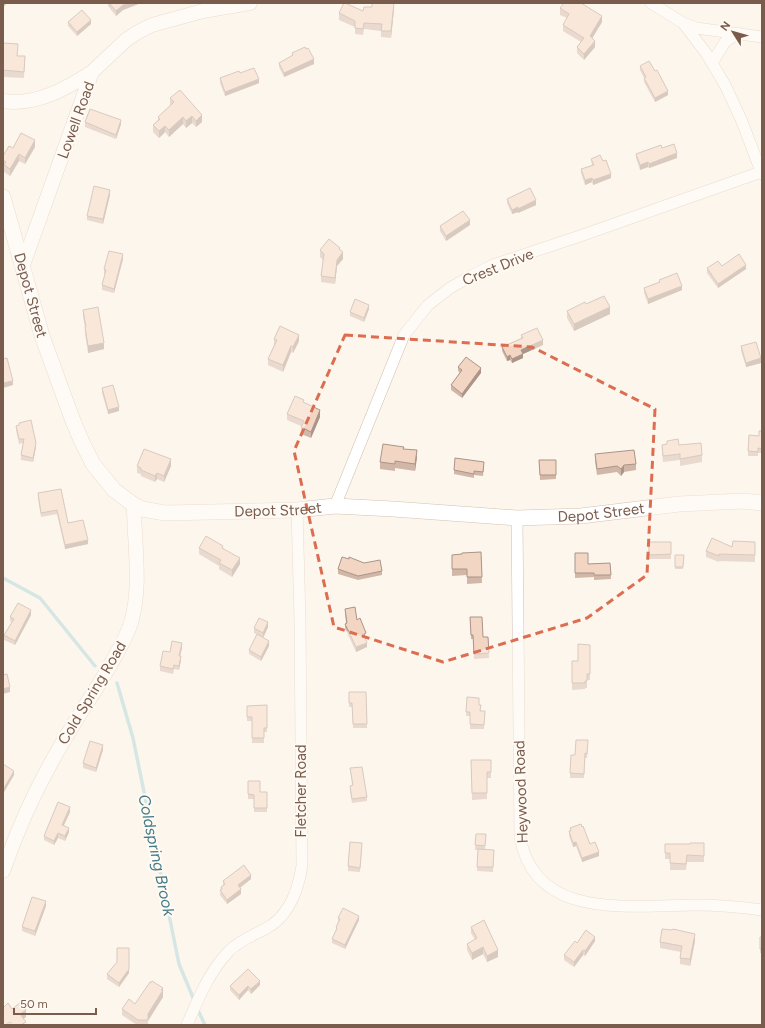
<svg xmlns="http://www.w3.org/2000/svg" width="765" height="1028" font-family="Figtree,sans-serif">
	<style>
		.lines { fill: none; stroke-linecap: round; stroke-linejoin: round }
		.stream { stroke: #a5d3da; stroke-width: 3.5 }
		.minor-casing { stroke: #d1beb0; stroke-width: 12 }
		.tertiary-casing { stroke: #d1beb0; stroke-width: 15 }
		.secondary-casing { stroke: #d6c0b0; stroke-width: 16 }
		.minor { stroke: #fff; stroke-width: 11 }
		.tertiary { stroke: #fff; stroke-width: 14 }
		.secondary { stroke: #fff; stroke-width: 15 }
		.wall { fill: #d1b7a8 }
		.shaded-wall { fill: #aa9588 }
		.building { fill: #f3d5c3; stroke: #aa9588 }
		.marked { fill: none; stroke: #dc6d51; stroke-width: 3; stroke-dasharray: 8 5; stroke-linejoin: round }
		.labels { text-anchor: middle; stroke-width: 4; stroke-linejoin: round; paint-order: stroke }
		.street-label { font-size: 15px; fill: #7a5c4d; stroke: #fffaf3 }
		.water-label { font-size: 16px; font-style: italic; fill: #437c86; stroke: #fffaf3 }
	</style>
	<rect width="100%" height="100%" fill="#fdf6ec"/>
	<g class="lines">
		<path class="stream" d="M3,578l37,20 55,68
			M117,683l16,55 46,226 15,36
			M197,1008l8,17"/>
		<defs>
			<path id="minor" d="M651,3l32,20 13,5 66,9
				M683,23l23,30 19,32 16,34 21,55
				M712,63l13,-21 13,-9
				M335,506l69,-171 24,-30 22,-17 21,-12 22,-11 90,-30 178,-63
				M517,518l3,319c15,85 112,68 175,68 23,0 45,2 67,5
				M187,1025c11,-26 22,-53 42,-74 10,-10 23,-15 36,-22 24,-12 33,-38 37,-63l-2,-247 -3,-109"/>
			<path id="tertiary" d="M3,101c32,5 63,-12 89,-29
				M23,265l69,-193 34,-32 12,-8 14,-7 51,-14 47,-8
				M3,871c15,-43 34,-85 57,-124 14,-25 30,-48 45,-73 9,-16 20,-33 26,-51 11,-38 3,-79 3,-118"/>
			<g id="secondary">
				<path id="s1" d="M3,197l39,139 31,85 9,21 11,22 21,26 20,15 8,4 23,4 132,-3 38,-4 58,3 124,9 64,-2 98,-12 64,-3 19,2"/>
			</g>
		</defs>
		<use href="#minor" class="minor-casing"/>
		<use href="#tertiary" class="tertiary-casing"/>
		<use href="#secondary" class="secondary-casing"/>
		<use href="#minor" class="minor"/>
		<use href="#tertiary" class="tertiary"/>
		<use href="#secondary" class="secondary"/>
	</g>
	<path class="wall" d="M108,3h33l-18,7 -7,6 -8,-10z
		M560,8l42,14 -10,16 3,9 -11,13 -7,-7v-6l4,-5 -18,-11v-6l4,-7 -7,-3z
		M394,9l-3,29 -10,-1v-6l-17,-2 -1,6 -8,-1v-7l-16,-7v-7z
		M68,22l23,2 -14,12 -9,-10z
		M3,43l15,13h7l-1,22 -21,-1z
		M292,53l22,11 -30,13 -5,-10v-4l13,-7z
		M640,66l28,29 -13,7 -11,-20v-4l-4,-8z
		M240,73l19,10 -34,13 -5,-13v-5z
		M170,98l32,24 -6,5 -4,-4 -6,5 -3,-4 -14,13 -4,-5 -6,6 -6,-6v-7l5,-5v-3l13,-12h-1z
		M85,122l36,2 -5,15 -31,-12z
		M35,147l-10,17 -6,-3 -9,15 -6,-4 -1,-16 10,-8z
		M662,148l15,10 -28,10 -1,-1 -8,3 -4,-12v-4z
		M591,159l12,2 8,17 -18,7 -1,-3 -7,3 -4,-12v-4l11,-4z
		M110,195l-7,29 -16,-4v-4z
		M507,199l29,6 -18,8v-1l-6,2 -5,-11z
		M470,225l-24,16 -6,-10v-5z
		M320,250h20l3,9 -6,7 -2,18 -14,-2v-6l2,-16 -3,-3z
		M123,259l-9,34 -12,-3v-5l3,-11h-1v-5z
		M722,266l24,3 -28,19 -11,-15v-5z
		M659,280l23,10 -34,14 -4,-11v-5l15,-6z
		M586,304l24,10 -36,17 -7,-13v-7z
		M369,309l-5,13 -14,-6v-4z
		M83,310l21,39 -16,4 -3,-19v-7l-2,-10z
		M521,335l22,10 -20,9v4l-11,5 -2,-3 -3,1 -5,-10v-4l19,-9z
		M274,339l25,2 -6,12 -2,-1 -8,20 -15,-7v-6l6,-14z
		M741,346l20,17 -15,4 -5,-16z
		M458,367l23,6 -19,25 -11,-8v-5l9,-12 -2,-2z
		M102,388l17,23 -11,3 -6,-21z
		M304,403l16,14 -9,21 -10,-4v-8l-14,-6v-6z
		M19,423l17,24 -3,15 -12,-2v-5l2,-12 -4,1 -3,-14v-4l3,-1z
		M762,431v22h-4v3h-10v-5z
		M667,441l35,14v7l-22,4v-6l-17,2 -1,-11v-6l5,-1z
		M404,449l13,8 -2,14 -20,-3v3l-15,-2v-7z
		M595,454l41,10v6l-12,2 -3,4 -4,-4 -20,3 -2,-14z
		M539,460h17v19l-16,1z
		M137,466h34l-7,16 -7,-3 -2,3 -14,-6v-2l-4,-1z
		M484,466l-1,10 -9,-1v3l-20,-4v-4z
		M61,489l7,34 20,21 -23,5 -8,-35 -16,3 -3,-19v-5z
		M649,542h22v17h-22z
		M755,542v20l-36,-1v1l-13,-5v-6l26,-4z
		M199,548h24l17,16 -8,13 -13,-8v-3l-20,-12z
		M481,552l1,31 -15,1v-9l-15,1v-21l10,-1z
		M575,553l13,11 22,-1 1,16 -17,1v-3l-19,1z
		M675,555h9l-1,14h-8z
		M349,559l33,12v4l-24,5 -20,-6v-5z
		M345,609l12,11 9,18h-1l2,9 -11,5 -11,-24v-4l1,-1 -1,-10z
		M31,615l-16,30 -11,-5v-5l8,-13 -2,-1v-4z
		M470,617l13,20h5l1,21 -15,1 -1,-20h-2z
		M268,627l-5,11 -9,-5v-5z
		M269,646l-8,15 -12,-7v-4z
		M182,648l-2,8 1,4 -2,10 -5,-1 -1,5 -13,-3v-5l10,-14z
		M572,661l18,13v6h-3v8h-2v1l-13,1z
		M349,692h17l1,36h-14l-1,-21h-3z
		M467,697l12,8 2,6h4l-1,18h-14v-13h-4z
		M267,705v27h-3v11h-12v-22h-5v-15z
		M588,745l-1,13h-2l-1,20h-14v-5l5,-18z
		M103,750l-7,22 -13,-4v-5z
		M471,760h20v18h-4v21l-15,1z
		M3,764l11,11 -10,17 -1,-1z
		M350,768l17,29v4l-15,2 -2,-13v-4l2,-1z
		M248,781l12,11h7v20h-13v-13h-6z
		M70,812l-6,13 5,7 -4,9 -7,-3 -4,7 -10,-5v-4z
		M570,828l20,16 9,12 -17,6 -6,-16 -3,1 -4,-11v-5h1z
		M476,834h10l-1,16h9l-1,22 -16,-1 1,-21h-3z
		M704,843v19h-17l-1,8h-16v-11h-5v-15h25z
		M362,848l-2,24 -12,-1v-5z
		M251,879l-11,9 1,6 -14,10 -7,-9 1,-8 2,-2v-4z
		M46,906l-11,30 -13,-5v-4z
		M338,918l21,2 -14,29 -13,-6v-4l4,-8v-4l2,-4z
		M471,927l27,30 -11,5 -4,-8 -11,6 -5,-10v-6l8,-4 -4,-7z
		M762,936v17h-2v-16h2z
		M595,941l-10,15 -2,-1 -9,12 -10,-7v-5l13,-12z
		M695,941l-5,25 -10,-2v-6l1,-6 -21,-4v-6z
		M129,973l-10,14 -12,-8v-5z
		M260,985l-9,9 -3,-4 -9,10 -9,-10v-4z
		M163,988v9l-15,23v5h-11l-15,-10v-6l13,-5z"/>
	<path class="shaded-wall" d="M4,3h3l-4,5v-4z
		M129,3h12l-18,7 -7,6v-5l7,-6z
		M394,3v6l-3,29v-7z
		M602,16v6l-12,20v-6z
		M91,20v4l-14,12v-4z
		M595,41v6l-11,13v-6z
		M314,59v5l-30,13v-4z
		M259,79v4l-34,13v-4z
		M668,91v4l-13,7v-4z
		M202,115v7l-6,5v-6z
		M192,116v7l-6,5v-7z
		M183,117v7l-14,13v-7z
		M121,120v4l-5,15v-4z
		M165,126v6l-6,6v-7z
		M35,140v7l-10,17v-6z
		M677,153v5l-28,10v-4z
		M19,154v7l-9,15v-7z
		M648,162v5l-8,3v-5z
		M611,174v4l-18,7v-5z
		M592,178v4l-7,3v-5z
		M110,190v5l-7,29v-5z
		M536,200v5l-18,8v-4z
		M518,207v5l-6,2v-4z
		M470,220v5l-24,16v-5z
		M343,252v7l-6,7 -2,18v-6l2,-18z
		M123,254v5l-9,34v-4z
		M746,265v4l-28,19v-4z
		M682,286v4l-34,14v-5z
		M369,305v4l-5,13v-4z
		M610,307v7l-36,17v-7z
		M299,335v6l-6,12v-6z
		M543,340v5l-20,9v4l-11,5v-4l9,-9z
		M104,343v6l-16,4v-7z
		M291,346v6l-8,20v-7z
		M510,355v5l-3,1v-4z
		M761,358v5l-15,4v-4z
		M481,368v5l-19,25v-4z
		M13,381v4l-10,3v-5z
		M119,407v4l-11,3v-4z
		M320,410v7l-9,21v-6z
		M36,443v4l-3,15v-4z
		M417,450v7l-2,14v-7z
		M171,459v7l-7,16v-6z
		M624,465v7l-3,4v-7z
		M157,473v6l-2,3v-6z
		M88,540v4l-23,5v-4z
		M240,558v6l-8,13v-7z
		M31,610v5l-16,30v-4z
		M268,622v5l-5,11v-5z
		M269,641v5l-8,15v-4z
		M182,643v5l-3,12v-4z
		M367,643v4l-11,5v-5z
		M181,656v4l-2,10v-4z
		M10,687v5l-7,2v-5z
		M103,745v5l-7,22v-4z
		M14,771v4l-10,17v-4z
		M70,807v5l-8,17v-4z
		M69,828v4l-4,9v-5z
		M58,833v5l-4,7v-4z
		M576,842v4l-3,1v-4z
		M599,852v4l-17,6v-4z
		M251,875v4l-13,10v-4z
		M241,889v5l-14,10v-4z
		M46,901v5l-11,30v-5z
		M359,916v4l-14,29v-4z
		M695,934v7l-5,25v-7z
		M595,937v4l-10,15v-5z
		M483,947v7l-11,6v-7z
		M498,950v7l-11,5v-6z
		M583,950v5l-9,12v-5z
		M129,969v4l-10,14v-4z
		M260,981v4l-9,9v-5z
		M248,986v4l-9,10v-5z
		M163,988v9l-15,24v-7z
		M26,1010v7l-6,4v-7z"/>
	<path class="building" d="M109,3h20l-6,2 -7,6z
		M344,3h1l18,8 1,-4h8v-4h22l-3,28h-10l1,-7 -18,-1 -1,6 -8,-1v-7l-16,-8z
		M564,3h17l21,13 -12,20 5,5 -11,13 -7,-7 7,-9 -21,-13 6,-11 -9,-6z
		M82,10l9,10 -14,12 -9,-10z
		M3,43l15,1 -1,12h8l-1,16 -21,-2z
		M305,47l1,2 2,-1 6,11 -30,14 -5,-10 14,-8 -1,-2z
		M649,61l6,10 2,-1 11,21 -13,7 -11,-20 2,-1 -6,-11z
		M254,68l5,11 -34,13 -5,-14 19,-7 1,2z
		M180,90l22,25 -6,6 -4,-5 -6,5 -3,-4 -14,13 -4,-4 -6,5 -6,-6 7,-6 -2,-2 16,-15 -4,-4z
		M90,109l31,11 -5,15 -31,-13z
		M21,133l14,7 -10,18 -6,-4 -9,15 -6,-4 2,-3 -3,-2v-4l6,-10 4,2z
		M674,144l3,9 -28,11 -1,-2 -8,3 -4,-11 25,-9 1,3z
		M600,155l3,6 3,-1 5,14 -18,6 -1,-2 -7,2 -4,-11 13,-4 -3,-6z
		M94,186l16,4 -7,29 -16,-3z
		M530,188l6,12 -18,9v-2l-6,3 -5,-11z
		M463,211l7,9 -24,16 -6,-10z
		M329,239l11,9 -1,1 4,3 -6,8 -2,18 -14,-2 3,-22 -4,-4z
		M109,251l14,3 -9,35 -12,-4 4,-15 -2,-1z
		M739,254l7,11 -28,19 -11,-16 11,-7 4,5z
		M677,273l5,13 -34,13 -4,-11 16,-6 -1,-2z
		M604,296l6,11 -36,17 -7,-13 18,-9 1,2z
		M355,299l14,6 -5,13 -14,-6z
		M98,307l6,36 -16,3 -3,-19h1l-3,-17z
		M280,326l19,9 -6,12 -2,-1 -8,19 -15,-6 9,-19 -3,-1z
		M537,328l6,12 -22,10 2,4 -11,5 -2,-4 -3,2 -5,-10 21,-9 -2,-3z
		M756,342l5,16 -15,5 -5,-17z
		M466,357l15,11 -19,26 -11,-9 11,-15 -4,-3z
		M7,358l6,23 -10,2v-24z
		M113,385l6,22 -11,3 -6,-22z
		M295,396l9,4 -1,2 17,8 -9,22 -10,-5 3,-6 -17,-7z
		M31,420l5,23 -3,15 -12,-3 3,-16h-5l-3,-13 3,-1v-2z
		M759,431h3v18l-4,-1v4l-10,-1 1,-16 10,1z
		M678,439l1,6 22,-2 1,12 -22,4v-5l-17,2 -1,-11 5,-1v-3z
		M383,444l21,3 -1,2 14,1 -2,14 -20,-3v3l-15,-2z
		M144,449l27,10 -7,17 -7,-3 -2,3 -14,-6v-2l-4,-2z
		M634,450l2,14 -12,1 -3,4 -4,-3 -20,3 -2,-15z
		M455,458l29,4 -1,10 -9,-1v3l-20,-4z
		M539,460h17v15h-16z
		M61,489l7,34 15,-3 5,20 -23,5 -8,-35 -16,3 -3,-20z
		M206,536l17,10 -1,2 18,10 -8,12 -13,-7 2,-3 -22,-12z
		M712,538l20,9 1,-6 22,1v13l-36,-1v2l-13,-5z
		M649,542h22v12l-22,1z
		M481,552l1,25h-15v-8h-15v-14l10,-1v-1z
		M575,553h13v11l22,-1 1,12h-17v-2h-19z
		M675,555h9l-1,12h-8z
		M342,557l7,2v-2l15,6 16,-3 2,11 -24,5 -20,-7z
		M18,603l13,7 -16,31 -11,-6 10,-16 -4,-2z
		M355,607l2,13 3,-2 6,15 -2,1 3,9 -11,4 -11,-23 2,-1 -2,-14z
		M470,617h12l1,20h5l1,16 -15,1 -1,-19h-2z
		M259,618l9,4 -5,11 -9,-5z
		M257,634l12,7 -8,16 -12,-7z
		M172,641l10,2 -3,13h2l-2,10 -5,-1 -1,4 -13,-3 3,-15 7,1z
		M578,644l12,1v29h-3v7h-2v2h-13v-22h6z
		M7,674l3,13 -7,2v-14z
		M349,692h17l1,32h-14l-1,-21h-3z
		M467,697l12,1v7h2l-1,6h5l-1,14 -14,-1v-12h-4z
		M267,705v23h-3v10h-12v-21h-5v-11z
		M576,740h12l-1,14 -2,-1 -1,21 -14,-1 1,-18h4z
		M90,741l13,4 -7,23 -13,-5z
		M471,760h20v12h-4v21h-15z
		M3,764l11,7 -10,17 -1,-1z
		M362,767l5,30 -15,2 -2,-13 3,-1 -3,-17z
		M248,781h12v11h7v16h-13v-13l-6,-1z
		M58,802l12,5 -8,18 7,3 -4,8 -7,-3 -4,8 -10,-5z
		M581,824l1,3 1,-1 7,18 5,-2 4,10 -17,6 -6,-16 -3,1 -4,-12h2l-1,-3z
		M476,834h10l-1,12 -10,-1z
		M350,842l12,1 -2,25 -12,-2z
		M690,843h14v13l-17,-1 -1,9 -16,-1v-10h-5v-9h25z
		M478,849l16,1 -1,17h-16z
		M244,865l7,10 -13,10 3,4 -14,11 -7,-10 2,-1 -1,-2 4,-3 -2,-3z
		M32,897l14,4 -11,30 -13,-4z
		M343,908l16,8 -14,29 -13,-6 5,-11 -1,-1 4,-8 -2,-1z
		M484,920l14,30 -11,6 -4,-9 -11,6 -5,-9 10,-6 -6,-11z
		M662,929l10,1 1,-1 22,5 -5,25 -10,-1 2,-12 -22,-4z
		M586,930l9,7 -10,14 -2,-1 -9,12 -10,-7 11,-14 2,2z
		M762,936v13h-2v-12h2z
		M117,948h12v21l-10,14 -12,-9 10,-12z
		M248,969l12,12 -9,8 -3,-3 -9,9 -9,-9z
		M152,981l11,7 -2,2h2l-15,24v6h-10l-16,-11 7,-10 6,5 15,-22h2z
		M8,1003l4,6 8,-6 6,7 -6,4 6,8 -5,3h-9l-2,-3 -4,3h-3v-17z"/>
	<path d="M0 0H765V1028H0ZM345,335l187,12 123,62 -8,166 -60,43 -144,44 -109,-35 -40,-176z" fill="#fdf6ec" fill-opacity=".55" fill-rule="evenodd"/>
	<path class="marked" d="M345,335l187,12 123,62 -8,166 -60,43 -144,44 -109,-35 -40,-176z"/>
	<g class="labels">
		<g class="street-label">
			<text transform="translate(76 120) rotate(-70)" y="5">Lowell Road</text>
			<text transform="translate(498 267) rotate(-22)" y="5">Crest Drive</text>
			<text dy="5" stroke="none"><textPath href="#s1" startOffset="102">Depot Street</textPath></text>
			<text dy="5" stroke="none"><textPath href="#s1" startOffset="486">Depot Street</textPath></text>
			<text dy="5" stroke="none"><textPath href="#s1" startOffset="810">Depot Street</textPath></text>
			<text transform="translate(92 693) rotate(-59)" y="5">Cold Spring Road</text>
			<text transform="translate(301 791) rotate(-90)" y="5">Fletcher Road</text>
			<text transform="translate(521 792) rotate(-92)" y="5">Heywood Road</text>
		</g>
		<g class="water-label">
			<text transform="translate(157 855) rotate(78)" y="6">Coldspring Brook</text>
		</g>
	</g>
	<rect width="765" height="1028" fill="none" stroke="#7a5c4d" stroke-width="8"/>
	<g transform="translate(733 32) rotate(307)" stroke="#fffaf3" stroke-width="3" paint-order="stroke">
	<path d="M0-3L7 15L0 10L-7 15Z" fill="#7a5c4d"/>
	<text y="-6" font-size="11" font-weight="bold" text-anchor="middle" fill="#7a5c4d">N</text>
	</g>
	<path d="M14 1008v6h82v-6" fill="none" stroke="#7a5c4d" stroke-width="2"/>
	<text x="20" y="1008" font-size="12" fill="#7a5c4d" stroke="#fffaf3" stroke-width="3" paint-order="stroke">50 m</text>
</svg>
